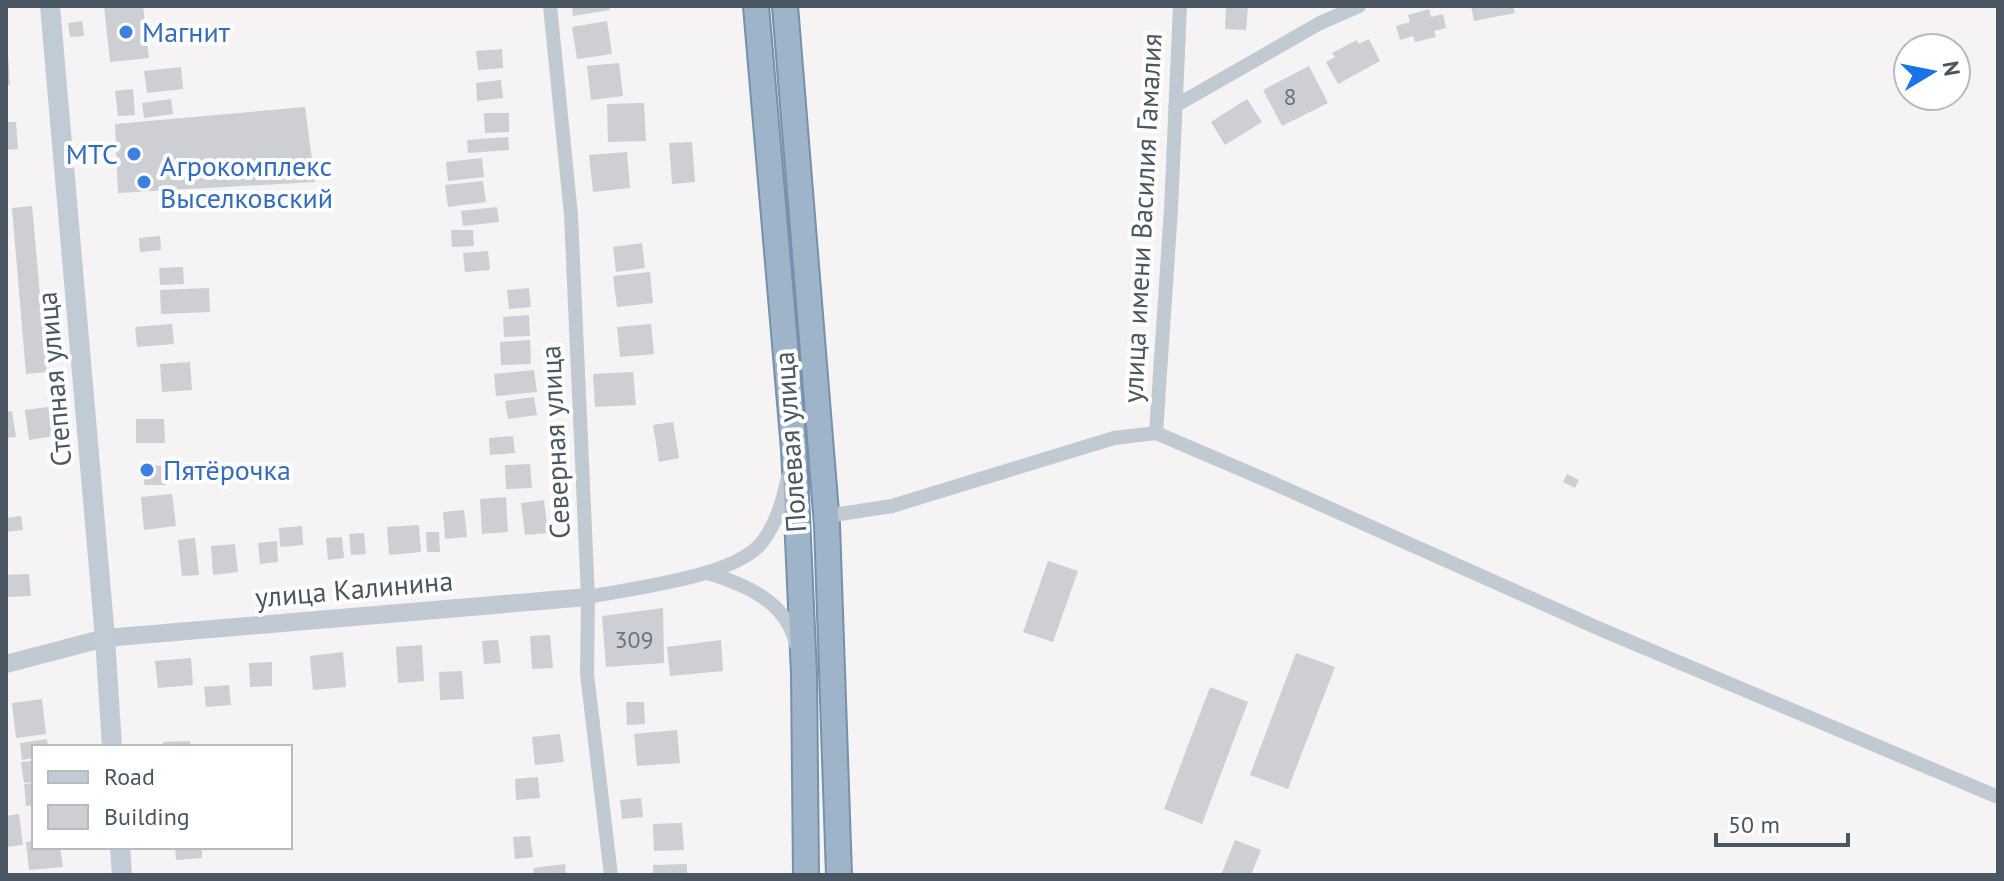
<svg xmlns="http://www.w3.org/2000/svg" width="2004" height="881" font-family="'PT Sans',sans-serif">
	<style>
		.building { fill: #cdcfd5 }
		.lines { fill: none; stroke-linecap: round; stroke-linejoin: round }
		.trunk-casing { stroke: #7690ad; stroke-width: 28 }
		.minor { stroke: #c1cad2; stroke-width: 14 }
		.tertiary { stroke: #c1cad2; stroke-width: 18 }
		.secondary { stroke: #c1cbd6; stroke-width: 20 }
		.trunk { stroke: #9fb4c9; stroke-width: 24 }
		.shop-dot { fill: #3f7fe0; stroke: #fff; stroke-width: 3 }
		.labels { text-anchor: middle; stroke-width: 8; stroke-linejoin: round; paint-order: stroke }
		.number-label { font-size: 24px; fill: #6b747e }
		.shop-label { font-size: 28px; fill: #366cbe; stroke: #fff; text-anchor: start }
		.street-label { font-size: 28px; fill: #4a5661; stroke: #fff }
	</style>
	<rect width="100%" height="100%" fill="#f5f3f3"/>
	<path class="building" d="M104,6h39l6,52 -39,4z
		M572,6h38v4l-37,6z
		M1226,6h22l-2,24 -21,-1z
		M1471,6h42l2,7 -41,8z
		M1429,9l2,8 12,-3 3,14 -12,3 2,6 -21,5 -2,-6 -13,4 -4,-14 14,-4 -2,-7z
		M82,21l2,15 -14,1 -2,-14z
		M607,21l5,33 -35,5 -5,-32z
		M1369,39l11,22 -42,23 -12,-22 9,-5 -3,-4 25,-13 2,4z
		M502,49l1,19 -25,2 -2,-19z
		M6,53h2l2,32h-4z
		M619,63l4,33 -32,4 -4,-34z
		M1309,66l19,37 -46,23 -19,-36z
		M181,67l2,22 -36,4 -3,-22z
		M501,80l2,18 -26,3 -1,-18z
		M133,89l2,26 -17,1 -3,-25z
		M171,99l2,15 -29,4 -2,-15z
		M1247,99l15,23 -37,23 -14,-23z
		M644,103l2,38 -38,1 -1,-38z
		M305,107l10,75 -197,11 -3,-69z
		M484,113h25v19l-24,1z
		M6,122h10l2,27 -12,1z
		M508,137l1,13 -41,3 -1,-13z
		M692,142l3,40 -23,2 -3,-41z
		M627,152l3,36 -37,4 -4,-37z
		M482,158l2,19 -36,4 -2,-19z
		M483,181l3,21 -38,5 -3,-22z
		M32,206l15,166 -21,2 -14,-166z
		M497,207l2,15 -36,4 -2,-15z
		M451,230h22l1,16 -22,1z
		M160,236l1,14 -21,2 -1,-14z
		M642,243l3,25 -29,4 -3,-25z
		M488,251l2,19 -25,2 -2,-19z
		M183,267l1,17 -24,1 -1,-17z
		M650,272l3,31 -36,4 -4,-31z
		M209,288l1,24 -49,2 -1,-24z
		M529,288l2,19 -22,2 -2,-19z
		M529,315l1,21 -26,1 -1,-20z
		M172,324l2,20 -37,3 -2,-20z
		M651,324l3,30 -34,3 -3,-30z
		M530,340l1,24 -30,1 -1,-23z
		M190,362l2,28 -30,2 -2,-28z
		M534,370l3,22 -41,4 -2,-22z
		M633,372l3,33 -41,2 -2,-33z
		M534,397l3,18 -29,4 -3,-18z
		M56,406l4,29 -31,5 -4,-30z
		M12,411l4,26 -10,1v-26z
		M136,419h28l1,24h-29z
		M673,422l6,36 -20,4 -6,-37z
		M513,436l2,17 -25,2 -1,-17z
		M530,464l2,24 -26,1 -1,-24z
		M145,465l21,1v19h-22z
		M1567,474l12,6 -4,8 -12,-6z
		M172,494l4,32 -32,4 -3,-33z
		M506,497l2,35 -26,2 -2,-35z
		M544,500l4,33 -23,2 -4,-32z
		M464,510l3,27 -22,2 -2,-27z
		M21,516l2,14 -17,2v-14z
		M419,525l2,27 -32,3 -2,-28z
		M302,526l1,19 -23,2 -1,-19z
		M426,532h13l1,20h-13z
		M364,533l2,21 -15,1 -2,-21z
		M342,537l2,21 -16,2 -2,-22z
		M195,538l4,37 -17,1 -4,-36z
		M277,541l1,21 -18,2 -2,-21z
		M235,544l3,28 -25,3 -2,-29z
		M1048,561l30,10 -25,71 -30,-10z
		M29,574l2,22 -25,1v-22z
		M663,608l1,55 -58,4 -4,-51z
		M550,635l3,33 -21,1 -2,-33z
		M498,640l3,23 -17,1 -2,-23z
		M721,640l2,31 -53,5 -3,-29z
		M422,645l2,36 -26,2 -2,-36z
		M343,652l3,35 -33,3 -3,-34z
		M1296,653l39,14 -47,122 -38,-14z
		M191,658l2,27 -35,3 -3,-27z
		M272,662v24l-22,1 -1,-24z
		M462,671l2,28 -24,1 -1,-28z
		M229,685l2,20 -25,2 -2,-20z
		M1210,687l38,15 -46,122 -38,-15z
		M42,699l4,35 -30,4 -4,-35z
		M626,702h18l1,22 -18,1z
		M677,730l3,33 -43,3 -3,-32z
		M560,734l4,28 -29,3 -3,-28z
		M47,739l1,8h-14v11l-12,2 -2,-17z
		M190,741l1,6h-28v-5z
		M34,761v21l-10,1 -3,-21z
		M538,777l2,21 -24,2 -1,-21z
		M34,783v22l-8,1 -2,-22z
		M641,798l2,19 -21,2 -2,-19z
		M19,814l4,31 -17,2v-31z
		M682,823l2,27 -30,1 -1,-27z
		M530,836l3,21 -18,2 -2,-22z
		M1235,840l26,10 -10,25h-30z
		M34,841v6h26l3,20 -34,3 -3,-28z
		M175,847h27v11l-26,2z
		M565,864l1,11h-32l-1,-7z
		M687,864v11h-34v-10z"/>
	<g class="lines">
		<defs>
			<path id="trunk" d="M756,6l38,443 10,225 2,201
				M785,6l42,519 12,350"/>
		</defs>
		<use href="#trunk" class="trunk-casing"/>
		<path class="minor" d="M550,6l21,209 17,382 -1,77 24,201
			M1175,106l145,-83 39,-17
			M1156,433l15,-224 9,-203
			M827,516l65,-10 222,-68 42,-5 110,47 334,149 398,168
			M708,573c38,12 78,28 88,71
			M588,597c44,-9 149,-20 175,-56 14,-19 20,-41 25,-64"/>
		<path class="tertiary" d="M6,664l99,-26 483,-41"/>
		<path class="secondary" d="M50,6l55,632 7,109
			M120,847l2,28"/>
		<use href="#trunk" class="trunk"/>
	</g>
	<g class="shop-dot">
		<circle cx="126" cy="32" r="8"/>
		<circle cx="134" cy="154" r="8"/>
		<circle cx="144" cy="182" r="8"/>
		<circle cx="147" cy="470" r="8"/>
	</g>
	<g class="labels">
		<g class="number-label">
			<text x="1290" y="105">8</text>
			<text x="634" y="648">309</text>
		</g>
		<g class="shop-label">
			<text x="142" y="42">Магнит</text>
			<text x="118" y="164" text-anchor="end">МТС</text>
			<text x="160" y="176">Агрокомплекс<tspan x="160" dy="32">Выселковский</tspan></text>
			<text x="163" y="480">Пятёрочка</text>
		</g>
		<g class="street-label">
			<text transform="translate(1142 218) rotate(-87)" y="10">улица имени Василия Гамалия</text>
			<text transform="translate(54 379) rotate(-95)" y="10">Степная улица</text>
			<text transform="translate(555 442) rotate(-93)" y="10">Северная улица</text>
			<text transform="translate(790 442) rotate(-94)" y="10">Полевая улица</text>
			<text transform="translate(354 589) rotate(-5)" y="10">улица Калинина</text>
		</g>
	</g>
	<rect width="2004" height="881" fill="none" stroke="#4a5661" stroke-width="16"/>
	<rect x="32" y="745" width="260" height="104" fill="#ffffff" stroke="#b7bbc0" stroke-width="2"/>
	<rect x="48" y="771" width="40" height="12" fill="#c1cbd6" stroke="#b7bbc0" stroke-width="2"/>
	<text x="104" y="785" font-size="24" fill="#4a5661">Road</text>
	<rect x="48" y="805" width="40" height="24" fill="#cdcfd5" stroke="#b7bbc0" stroke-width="2"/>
	<text x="104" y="825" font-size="24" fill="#4a5661">Building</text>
	<g transform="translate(1932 72) rotate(80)"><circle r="38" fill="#ffffff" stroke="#b7bbc0" stroke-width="2"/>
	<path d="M0-6L14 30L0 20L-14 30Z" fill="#1a73e8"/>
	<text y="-12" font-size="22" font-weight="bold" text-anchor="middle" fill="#4a5661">N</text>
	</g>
	<path d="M1716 833v12h132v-12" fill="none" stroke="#4a5661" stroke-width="4"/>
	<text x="1728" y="833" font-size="24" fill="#4a5661" stroke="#ffffff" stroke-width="6" paint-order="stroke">50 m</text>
</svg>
